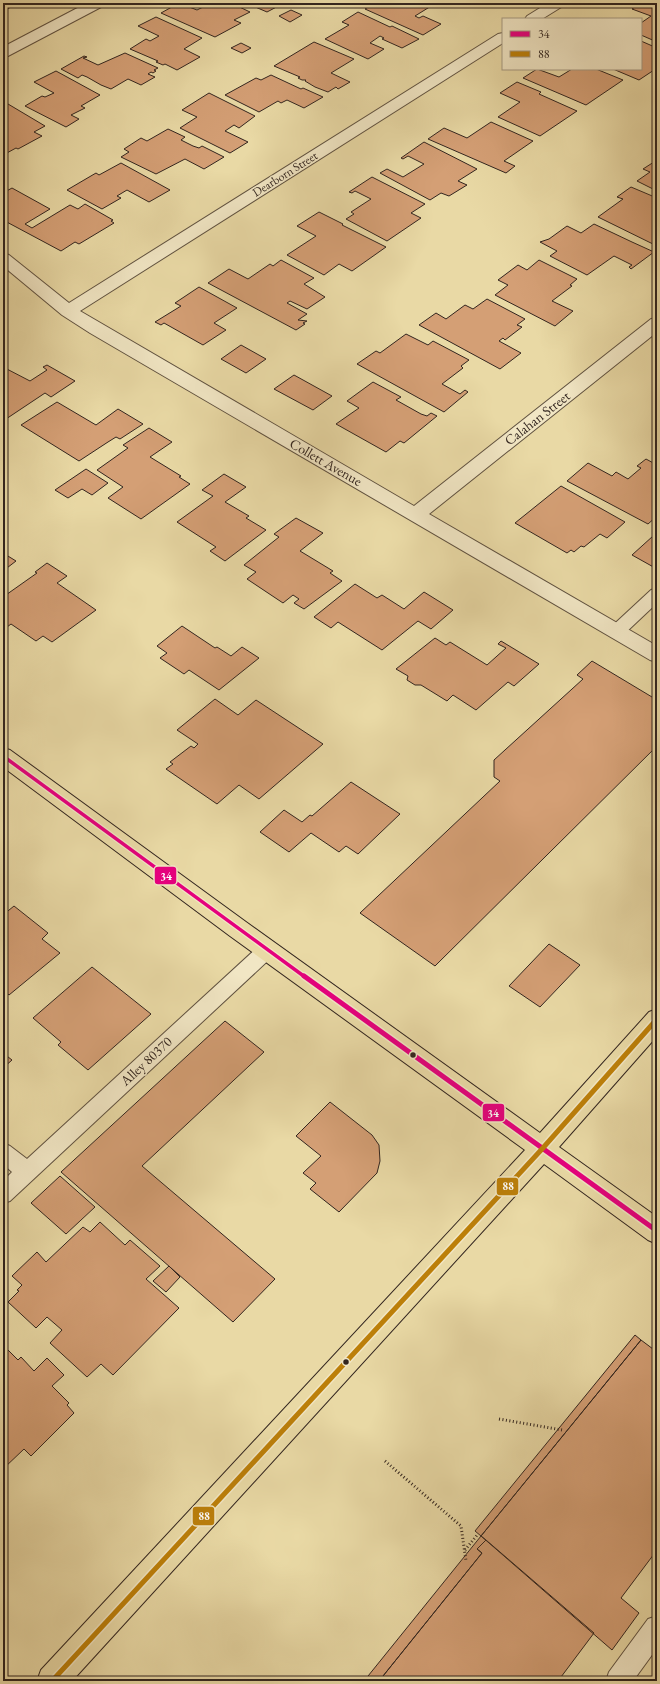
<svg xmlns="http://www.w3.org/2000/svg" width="660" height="1684" font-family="'EB Garamond',serif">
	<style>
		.building { fill: #d49f75; stroke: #32251f }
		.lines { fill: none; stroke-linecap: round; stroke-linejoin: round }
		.lane-casing { stroke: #605240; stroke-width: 2 }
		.street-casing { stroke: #605240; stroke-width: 2 }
		.primary-casing { stroke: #32251f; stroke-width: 2 }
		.path { stroke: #32251f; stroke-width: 3; stroke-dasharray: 1 2.5; stroke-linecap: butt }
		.lane { fill: #f1e6c4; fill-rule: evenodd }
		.street { fill: #f1e6c4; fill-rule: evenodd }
		.primary { fill: #e9d9a5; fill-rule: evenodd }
		.bus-1-far1-casing { stroke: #f1e6c4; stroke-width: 6 }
		.bus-1-casing { stroke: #f1e6c4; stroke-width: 8 }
		.bus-2-casing { stroke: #f1e6c4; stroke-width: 8 }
		.bus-1-far1 { stroke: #e5007d; stroke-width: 3.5 }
		.bus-1 { stroke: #e5007d; stroke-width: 5 }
		.bus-2 { stroke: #bc7f09; stroke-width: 5 }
		.bus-dot { fill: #32251f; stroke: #f1e6c4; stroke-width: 1.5 }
		.labels { text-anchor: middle; stroke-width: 3; stroke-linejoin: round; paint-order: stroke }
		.far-street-label { font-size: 12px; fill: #32251f; stroke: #f1e6c4 }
		.street-label { font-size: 14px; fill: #32251f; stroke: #f1e6c4 }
		.line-badge { stroke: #f1e6c4; stroke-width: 1.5 }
		.badge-label { font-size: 11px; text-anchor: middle; font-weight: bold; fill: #fff }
	</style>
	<rect width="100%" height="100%" fill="#e9d9a5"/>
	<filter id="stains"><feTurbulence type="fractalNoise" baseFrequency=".005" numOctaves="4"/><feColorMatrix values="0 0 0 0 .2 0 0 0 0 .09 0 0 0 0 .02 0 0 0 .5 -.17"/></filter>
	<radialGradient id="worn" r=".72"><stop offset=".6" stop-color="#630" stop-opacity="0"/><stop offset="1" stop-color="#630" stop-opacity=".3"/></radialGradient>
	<path class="building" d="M3,3h16l-16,8z
		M179,3l18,7 14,-7h20l19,9 -16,8 7,3 -26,14 -54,-24z
		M246,3h38l-17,9z
		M375,3h61l-21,13 4,2 4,-2 18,8 -18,11 -58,-26z
		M641,3l16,1v38l-16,-7v-12l10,-7 -19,-7z
		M291,10l11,5 -12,7 -11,-6z
		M358,12l32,15 2,-1 27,13 -17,9 -20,-9 2,-1 -4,-2 -10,7 14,6 -16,10 -43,-20 24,-14 -7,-3z
		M156,17l46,21 -18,11 16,8 -23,13 -12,-6 -2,1 -7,-3 2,-1 -28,-12 16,-10 4,2 9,-5 -21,-10z
		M641,41l16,7v14l-2,1 2,1v4l-18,12 -26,-11h28z
		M314,42l40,17 -23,14 19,9 -12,7 -2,-2 -8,5 -13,-5 -10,-6 1,-1h-4l-4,-2 2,-1 -26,-11z
		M241,43l10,5 -9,5 -11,-5z
		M125,53l33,15 -4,2 2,1 -3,2 -2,-1 -3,2 7,3 -14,8 -13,-6 -17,10 -10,-4 -14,-8 -5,-2 -4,3 -17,-9 23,-13 3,1 -4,1 15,7z
		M537,69l22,8 13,-8h24l27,11 -37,25 -63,-27z
		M56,71l44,24 -19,11 4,2 -14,7 8,4 -13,8 -41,-21 17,-10 3,1 9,-4 -20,-11z
		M271,75l30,14 2,-1 20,9 -19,11 -17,-8 -6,3 -3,-2 -19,11 -34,-17 31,-17 5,2z
		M517,82l24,10 -2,2 38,17 -37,25 -42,-19 22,-15 -20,-9z
		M209,93l46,23 -16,12 -5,-3 -9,6 23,11 -18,11 -50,-25 17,-11 -15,-7z
		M3,101l42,25 -11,6 8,4 -24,13 -2,-1 -11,6 -2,-1z
		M491,122l42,19 -29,20 11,5 -9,7 -78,-34 16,-11 23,10z
		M168,129l17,8 -4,3 12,6 6,2 3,-2 22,11 -20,12 -19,-10 -29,15 -35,-17 8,-5 -5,-3 17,-11 6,3z
		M424,142l53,27 -19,12 9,4 -18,11 -8,-3 -11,7 -50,-27 7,-4 16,8 21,-13 -16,-8 -5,3 -2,-1z
		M657,160v31l-20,-10 13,-9 -7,-3z
		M121,163l49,27 -21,12 -22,-12 -10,6 4,2 -19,11 -35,-19 29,-17 3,2z
		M372,177l53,27 -14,9 10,5 -34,23 -41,-22 8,-5 -3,-2 20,-13 -16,-8 -3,2 -3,-1z
		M631,187l26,11v23l-5,4 5,2v19l-59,-29 25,-18 -6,-2z
		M12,188l38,21 -25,15 7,4 38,-23 8,4 7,-5 28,16 -2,1 3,2 -35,21 -4,-2 -14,9 -58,-31v-27z
		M319,212l24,12 -1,1 44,22 -34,24 -13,-7 -15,11 -37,-20 29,-19 -19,-10z
		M594,224l38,18 22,10 -23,17 -2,-2 3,-2 -18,-9 -27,19 -37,-19 7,-5 -17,-9 9,-3 18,-13 14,7z
		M281,260l33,18 -10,6 21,13 -18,12 -17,-8 -3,2 20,11 -9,6 9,1 -4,2 2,1 -9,6 -88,-47 21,-14 19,10 22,-15 3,2z
		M539,260l38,19 -7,6 2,1 -20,15 21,10 -18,15 -60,-31 13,-10 -10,-5 20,-15 9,5z
		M199,287l38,21 -23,15 12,7 -23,15 -39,-22 -3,2 -6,-3 26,-16 -6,-3z
		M487,299l38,20 -8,6 5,2 -17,13 -2,-2 -4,3 22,12 -21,16 -81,-44 17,-12 10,6 19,-14 8,4z
		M406,334l22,11 5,-4 36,19 -8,6 2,2 -21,16 18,10 5,-4 3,2 -24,20 -87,-48 19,-13 4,2z
		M241,345l25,14 -20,14 -25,-14z
		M47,365l28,16 -24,16 -6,-4 -42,28v-54l27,14 17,-11 -4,-3z
		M294,375l38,21 -19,14 -39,-21z
		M373,382l28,15 -5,3 25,14 6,2 4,-3 6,3 -33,27 -4,-2 -14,11 -50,-28 23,-16 -12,-7z
		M57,402l39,23 22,-16 25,15 -23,15 -4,-2 -8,5 -29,19 -58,-36z
		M149,428l23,14 -22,15 31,19 -2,1 11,7 -49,35 -33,-21 15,-11 -26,-17 31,-22 -5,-3z
		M646,459l11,6v51l-9,8 -81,-43 21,-18 24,13 4,-4 12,7 13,-11 -4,-2z
		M86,469l22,14 -16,12 -10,-6 -14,9 -13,-8z
		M224,474l22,13 -21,15 24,14 -3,2 20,12 -41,31 -15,-10 6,-4 -39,-25 36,-26 -11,-6z
		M561,486l64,36 -18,16 -7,-4 -16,13 -3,-1 -7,6 -3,-2 -4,3 -52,-30z
		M296,518l27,15 -23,18 33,20 -3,2 12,8 -38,28 -10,-6 5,-4 -6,-4 -10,8 -36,-24 9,-7 -12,-7 35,-28 -5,-3z
		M653,536l4,2v31l-25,-14z
		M3,553l13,8 -13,10z
		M47,563l20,13 -10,7 39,27 -44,32 -9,-6 -7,5 -25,-17 -8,6v-33l34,-24 -2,-1z
		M355,584l22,14 5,-3 22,14 20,-17 29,18 -22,19 -13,-8 -36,29 -44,-28 -7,6 -17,-11z
		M182,626l33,22 2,-1 14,9 11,-9 17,11 -40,32 -30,-20 -5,4 -24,-16 7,-5 -10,-7z
		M435,638l11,7 4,-3 37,23 19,-17 -8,-4 3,-3 38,23 -25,22 -6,-4 -32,28 -23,-15 -6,6 -26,-16h-6l-8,-5 1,-4 -12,-7z
		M592,661l65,39v46l-222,220 -75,-53 140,-132 -6,-4v-17l89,-81 -6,-4z
		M215,699l23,16 18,-15 67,44 -64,55 -20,-14 -22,19 -51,-35 7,-5 -3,-2 21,-16 3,2 4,-4 -21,-14z
		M351,782l49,32 -42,40 -12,-8 -7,6 -28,-19 -22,19 -29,-20 24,-22 18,12 8,-7 2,1z
		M14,906l34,27 -6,6 18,14 -51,42 -6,-5v-75z
		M549,944l31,21 -40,42 -31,-21z
		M92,967l59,47 -63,56 -30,-25 3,-3 -28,-24z
		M225,1021l39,31 -122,114 133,113 -42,43 -172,-150z
		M3,1053l9,7 -9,8z
		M330,1102l42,33 7,10 1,16 -3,12 -38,39 -29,-23 6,-6 -13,-10 18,-17 -25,-20z
		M60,1176l35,31 -29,27 -35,-31z
		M100,1222l25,23 5,-5 30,26 -14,13 33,29 -66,67 -12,-11 -14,13 -37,-34 12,-13 -15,-13 -11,11 -28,-26 11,-11 -2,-1 5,-5 -10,-9 25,-24 9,10 37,-35 7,5z
		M169,1266l11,11 -14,15 -13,-11z
		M635,1335l6,5 -160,196 -6,-5z
		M641,1340l16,12v198l-36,48 18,15 -27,37 -131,-114z
		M8,1350l10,10 3,-3 13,14 13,-13 17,17 -12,11 17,17 -2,2 7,8 -43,43 -7,-7 -21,20v-114z
		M481,1536l5,4 -9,9 5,4 -103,128h-15z
		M486,1540l108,93 -36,48h-179l103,-128 -5,-4z"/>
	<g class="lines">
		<defs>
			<path id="lane" d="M657,588v15l-35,33 -6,2 -6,-2 -2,-4 2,-4 41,-38z
				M267,942l7,3 2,5 -2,5 -264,246 -7,2v-22l9,-9 -9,-8v-21l7,3 17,13 233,-214z
				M657,1616v32l-24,33h-27l3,-9 39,-53z"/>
			<path id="street" d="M87,3h18l-2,3 -95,50 -5,1v-10z
				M548,3h17l-2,3 -21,13h-17l2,-3z
				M503,33v10l-423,268 334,195 237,-187 6,-1v14l-228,182 228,132v16l-7,-2 -560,-327 -28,-18 -59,-49v-13l6,2 60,48 429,-269z"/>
			<path id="primary" d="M3,748l7,2 236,172 294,211 109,-121 8,-3v27l-98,111 98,70v27l-9,-4 -104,-76 -472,517h-35l4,-11 484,-520 -295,-214 -227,-169z"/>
		</defs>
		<use href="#lane" class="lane-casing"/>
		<use href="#street" class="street-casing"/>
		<use href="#primary" class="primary-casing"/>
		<path class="path" d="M499,1419l63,11
			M385,1461l76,65 5,35
			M465,1550l13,-16"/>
		<use href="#lane" class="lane"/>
		<use href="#street" class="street"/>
		<use href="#primary" class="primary"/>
		<defs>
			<path id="bus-1-far1" d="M3,756l302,221"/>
			<path id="bus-1" d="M304,976l353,255"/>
			<path id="bus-2" d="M52,1681l490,-532 115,-130"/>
		</defs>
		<use href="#bus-1-far1" class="bus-1-far1-casing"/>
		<use href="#bus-1" class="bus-1-casing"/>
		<use href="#bus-2" class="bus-2-casing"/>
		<use href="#bus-1-far1" class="bus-1-far1"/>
		<use href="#bus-1" class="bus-1"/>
		<use href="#bus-2" class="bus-2"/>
	</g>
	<g class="bus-dot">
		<circle cx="413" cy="1055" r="3.5"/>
		<circle cx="346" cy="1362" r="3.5"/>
	</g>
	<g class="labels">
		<g class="far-street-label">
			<text transform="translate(285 174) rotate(-32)" y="4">Dearborn Street</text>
		</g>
		<g class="street-label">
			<text transform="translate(537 418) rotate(-38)" y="5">Calahan Street</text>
			<text transform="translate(326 462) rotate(30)" y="5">Collett Avenue</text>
			<text transform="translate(146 1061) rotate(-43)" y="5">Alley 80370</text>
		</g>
	</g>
	<g class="line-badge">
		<rect x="154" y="866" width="23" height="19" rx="4" fill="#e5007d"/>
		<rect x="482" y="1103" width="23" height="19" rx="4" fill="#e5007d"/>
		<rect x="496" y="1177" width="23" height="19" rx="4" fill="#bc7f09"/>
		<rect x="192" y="1506" width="23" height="20" rx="4" fill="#bc7f09"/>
	</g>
	<g class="badge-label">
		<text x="166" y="880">34</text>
		<text x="493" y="1117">34</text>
		<text x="508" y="1190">88</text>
		<text x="204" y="1520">88</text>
	</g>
	<rect width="660" height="1684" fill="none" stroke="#e9d9a5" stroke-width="16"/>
	<rect x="4" y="4" width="652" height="1676" fill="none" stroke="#32251f" stroke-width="2"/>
	<rect x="8" y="8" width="644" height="1668" fill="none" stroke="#32251f"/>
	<rect x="502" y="18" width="140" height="52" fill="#f1e6c4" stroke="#a59982"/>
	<rect x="510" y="31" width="20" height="6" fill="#e5007d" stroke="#a59982"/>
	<text x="538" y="38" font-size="12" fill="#32251f">34</text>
	<rect x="510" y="51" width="20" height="6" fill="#bc7f09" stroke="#a59982"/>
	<text x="538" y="58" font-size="12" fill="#32251f">88</text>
	<rect width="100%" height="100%" filter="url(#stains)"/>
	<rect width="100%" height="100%" fill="url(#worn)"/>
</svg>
